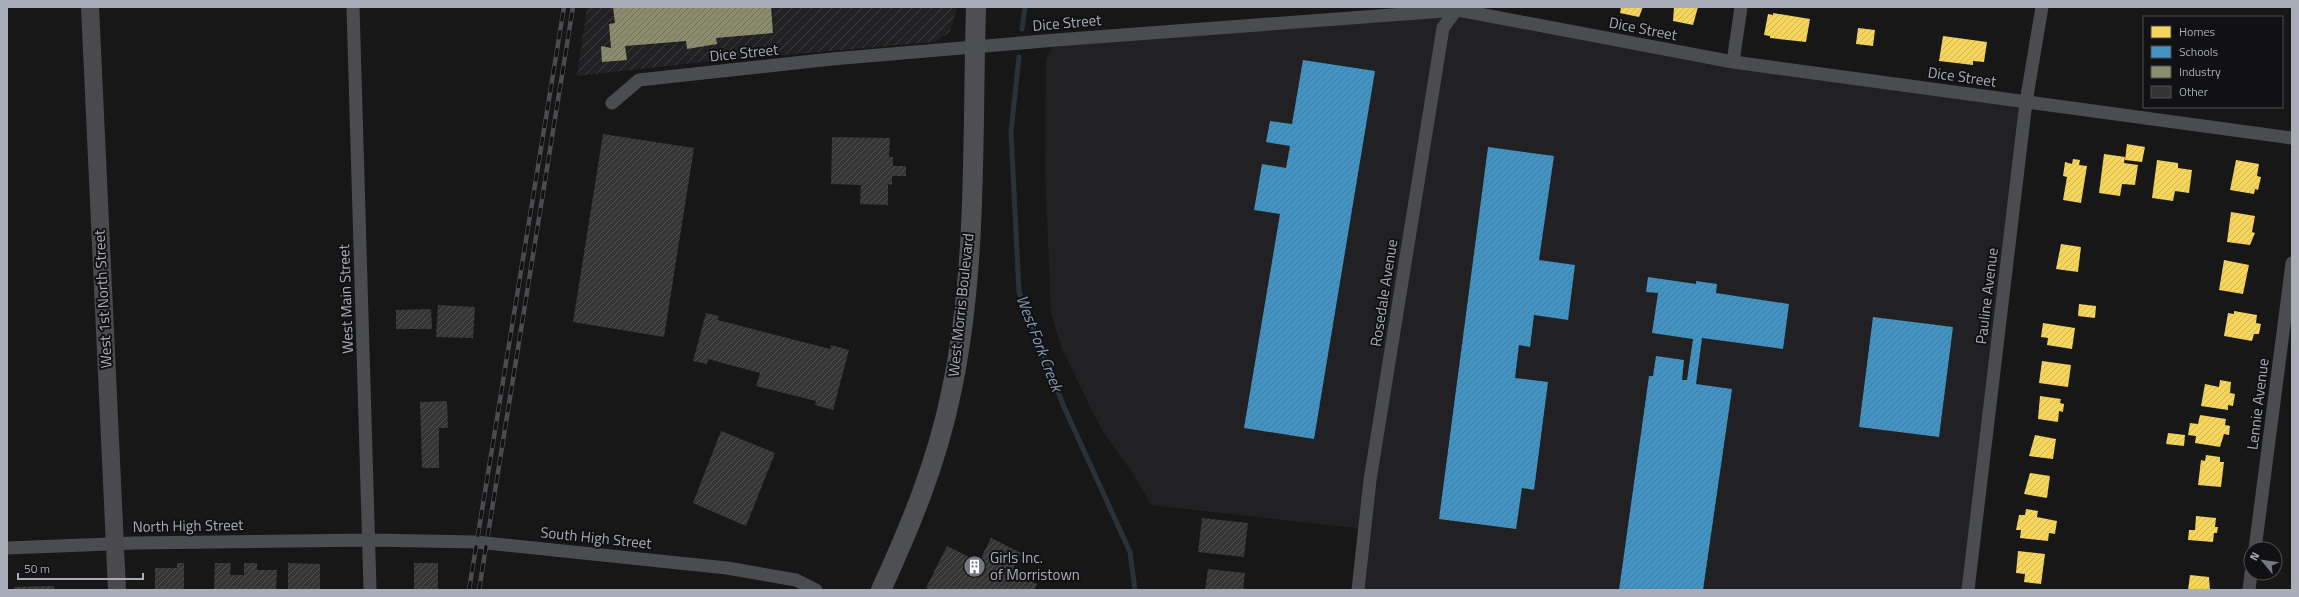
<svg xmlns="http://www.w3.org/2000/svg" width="2299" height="597" font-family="'Titillium Web',sans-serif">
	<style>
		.built { fill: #212123 }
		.industrial { fill: url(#industrial-furrows) }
		.homes { fill: url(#homes-hatch) }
		.schools { fill: url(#schools-hatch) }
		.industry { fill: url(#industry-hatch) }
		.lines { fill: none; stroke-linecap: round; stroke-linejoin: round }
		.stream { stroke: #2a3239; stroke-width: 5 }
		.building { fill: url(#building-hatch) }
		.minor { stroke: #4b4c50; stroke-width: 13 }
		.secondary { stroke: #4a4a4e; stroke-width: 18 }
		.primary { stroke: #4d4f52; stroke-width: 20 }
		.rail-casing { stroke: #4b4c4f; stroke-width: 4.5 }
		.rail { stroke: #111113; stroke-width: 3; stroke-dasharray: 9; stroke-linecap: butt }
		.labels { text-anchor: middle; stroke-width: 4; stroke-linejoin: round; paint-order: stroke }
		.street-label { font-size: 15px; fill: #a8adb8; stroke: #111113 }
		.poi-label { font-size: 15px; fill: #a8adb8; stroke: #111113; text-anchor: start }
		.water-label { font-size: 16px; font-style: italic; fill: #7f9bb3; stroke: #111113 }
	</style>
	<defs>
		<pattern id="industrial-furrows" width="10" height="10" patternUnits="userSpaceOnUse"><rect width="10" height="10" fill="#212123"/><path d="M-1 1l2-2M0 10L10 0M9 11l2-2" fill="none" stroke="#3e3f41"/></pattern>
		<pattern id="homes-hatch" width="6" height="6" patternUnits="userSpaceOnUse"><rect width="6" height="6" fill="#f6d55c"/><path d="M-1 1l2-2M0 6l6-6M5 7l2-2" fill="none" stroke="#cfb555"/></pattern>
		<pattern id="schools-hatch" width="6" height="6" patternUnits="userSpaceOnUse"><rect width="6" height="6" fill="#4393c3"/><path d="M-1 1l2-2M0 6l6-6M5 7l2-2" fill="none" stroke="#3f7ba0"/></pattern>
		<pattern id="industry-hatch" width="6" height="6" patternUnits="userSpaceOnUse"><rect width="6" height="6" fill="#8c8c6e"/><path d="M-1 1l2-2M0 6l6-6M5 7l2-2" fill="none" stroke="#71725e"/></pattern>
		<pattern id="building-hatch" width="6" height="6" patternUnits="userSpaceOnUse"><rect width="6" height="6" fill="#353536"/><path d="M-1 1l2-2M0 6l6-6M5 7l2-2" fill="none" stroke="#4f5051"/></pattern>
	</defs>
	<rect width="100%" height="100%" fill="#171717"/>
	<path class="built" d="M1458,10l568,92 -58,488h-610l6,-61 -213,-24 -17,-30 -30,-42 -12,-22 -31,-65 -10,-34 -6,-142 1,-111 10,-19z"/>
	<path class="industrial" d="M587,7h370l-7,25 -16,10 -223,19 -134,15z"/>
	<path class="homes" d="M1621,7h22l-4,10 -19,-4z
		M1674,7h24l-5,18 -20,-4z
		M1773,13l37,6 -4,23 -36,-4v-2l-6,-1 4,-21 5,1z
		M1858,28l17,2 -2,16 -17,-2z
		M1943,36l44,6 -3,20 -11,-1v4l-34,-4z
		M2127,144l18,3 -3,15 -17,-2z
		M2104,154l21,3 -1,6 14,2 -3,20 -13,-1 -2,12 -21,-3z
		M2073,159l7,1 -1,5 8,1 -6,37 -18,-3 4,-23 -4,-1 2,-14 7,2z
		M2157,160l21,3v5l14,2 -3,23 -14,-2 -2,10 -21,-3z
		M2236,160l23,4 -2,12 4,1 -3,13 -3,-1 -1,5 -24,-4z
		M2231,212l24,4 -3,16 3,1 -5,12 -23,-3z
		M2061,244l20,3 -3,25 -22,-3z
		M2224,260l25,5 -6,29 -24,-4z
		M2079,304l17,2 -1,12 -17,-2z
		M2234,311l23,4 -1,8 5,1 -2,10h-5l-2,7 -28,-5 4,-23 6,1z
		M2043,323l32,5 -3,21 -25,-4 1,-7 -7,-1z
		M2042,361l29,4 -3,22 -29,-4z
		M2220,380l11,2 -1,11 5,1 -2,12 -5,-1v5l-27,-4 4,-22 14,3z
		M2040,396l21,3 -1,4 4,1 -1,8 -4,-1 -1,11 -20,-3z
		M2200,415l26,4 -1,6 5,1 -1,9 -5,-1 -4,13 -25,-4 1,-7 -8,-1 2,-12 8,1z
		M2168,433l17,2 -1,11 -18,-2z
		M2035,435l21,4 -3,20 -24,-3z
		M2206,455l14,2v5h4l-3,25 -23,-2 3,-25 4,1z
		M2030,473l20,3 -3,22 -23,-4z
		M2026,509l12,2 -1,6 20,4 -2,13 -6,-1 -1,8 -28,-3 1,-8h-5l3,-15h6z
		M2196,516l20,2 -1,9h3l-1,6h-3l-1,9 -25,-2 1,-10h6z
		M2018,551l27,3 -4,30 -17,-2 1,-8 -9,-1z
		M2190,575l19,2 1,13h-22z"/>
	<path class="schools" d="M1303,60l72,11 -61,368 -70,-11 36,-214 -26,-4 8,-46 24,4 4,-22 -24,-4 4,-21 22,3z
		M1488,147l66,9 -15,104 36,5 -7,55 -34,-5 -4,32 -11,-2 -4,33 33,4 -14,108 -12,-2 -6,41 -77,-10z
		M1648,277l48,7v-3l21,3 -1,9 73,11 -6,45 -81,-11 -6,46 36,5 -29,201h-84l30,-214h4l3,-20 28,4 -2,20h5l6,-41 -41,-6 6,-40 -12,-1z
		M1873,317l80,10 -14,110 -80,-10z"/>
	<path class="industry" d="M613,7h158l2,26 -57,5 1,6 -30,5 -1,-8 -61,5 2,14 -25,2 -1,-16 10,2 -2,-24 6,-1z"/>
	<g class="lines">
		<path class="stream" d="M1022,29l3,-22
			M1019,57l-8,75 8,160 45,115 66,145 5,38"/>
	</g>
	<path class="building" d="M603,134l91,14 -30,189 -91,-15z
		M832,137l58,1 -1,19h4v9h13v10h-14v9l-4,-1v21l-28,-1 1,-19 -30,-1z
		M438,305l37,2 -2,31 -37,-1z
		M431,309l1,20h-36v-19z
		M706,313l13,3 -1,4 112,29 1,-4 18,5 -16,60 -18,-5 1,-4 -60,-15 4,-13 -52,-14 -1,5 -14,-3z
		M447,401l1,27h-9v40h-17l-2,-66z
		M721,431l54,22 -29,73 -53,-23z
		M1202,518l46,5 -4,34 -46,-5z
		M991,538l30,15 -9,19 25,12 -3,6h-104l-4,-2 21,-42 32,16z
		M177,563h7v27l-29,-1v-21h22z
		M215,563h16l-1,12h14v-12h13v7h20l-1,20h-62z
		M288,563l32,1v26h-32z
		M414,563h24v27h-24z
		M1208,569l37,4 -2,15 6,2h-44z
		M54,586v4h-40v-3z"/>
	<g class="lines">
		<path class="minor" d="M353,7l17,583
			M1733,62l8,-55
			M612,103l27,-23 193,-21 224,-19 402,-30 275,52 559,76
			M7,548l128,-5 235,-3 106,2 251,26 69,12 20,10
			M2255,549l37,-286
			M1358,590l12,-110 73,-452 15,-21
			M1968,590l58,-488 16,-95
			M2249,590l2,-17"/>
		<path class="secondary" d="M90,7l27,583"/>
		<path class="primary" d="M881,590c29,-63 56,-128 70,-197 27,-124 21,-259 25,-386"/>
		<defs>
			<path id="rail" d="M469,590l95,-583
				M479,590l94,-583"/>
		</defs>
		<use href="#rail" class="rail-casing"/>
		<use href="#rail" class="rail"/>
	</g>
	<defs>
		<symbol id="building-disc" viewBox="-11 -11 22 22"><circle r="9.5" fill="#757880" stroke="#111113"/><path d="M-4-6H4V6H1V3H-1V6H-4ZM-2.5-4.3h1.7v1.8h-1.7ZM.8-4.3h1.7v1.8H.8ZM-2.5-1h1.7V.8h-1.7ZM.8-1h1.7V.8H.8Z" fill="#fff"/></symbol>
	</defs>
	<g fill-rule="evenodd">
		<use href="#building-disc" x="962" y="554" width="25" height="25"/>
	</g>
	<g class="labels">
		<g class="street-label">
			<text transform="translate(1067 23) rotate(-5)" y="5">Dice Street</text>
			<text transform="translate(1643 29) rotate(11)" y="5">Dice Street</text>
			<text transform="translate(744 53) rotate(-6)" y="5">Dice Street</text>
			<text transform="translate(1962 77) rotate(8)" y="5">Dice Street</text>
			<text transform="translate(1384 293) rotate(-81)" y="5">Rosedale Avenue</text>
			<text transform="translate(1987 296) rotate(-83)" y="5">Pauline Avenue</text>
			<text transform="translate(103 299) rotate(-93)" y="5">West 1st North Street</text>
			<text transform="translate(346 299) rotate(-92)" y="5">West Main Street</text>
			<text transform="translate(961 305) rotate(-84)" y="5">West Morris Boulevard</text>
			<text transform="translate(2258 404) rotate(-83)" y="5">Lennie Avenue</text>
			<text transform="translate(188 526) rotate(-1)" y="5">North High Street</text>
			<text transform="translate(596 538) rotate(6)" y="5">South High Street</text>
		</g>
		<g class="poi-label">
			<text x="990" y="563">Girls Inc.<tspan x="990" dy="17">of Morristown</tspan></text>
		</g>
		<g class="water-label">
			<text transform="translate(1040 343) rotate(69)" y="6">West Fork Creek</text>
		</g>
	</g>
	<rect width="2299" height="597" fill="none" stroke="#a8adb8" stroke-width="16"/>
	<rect x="2143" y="16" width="140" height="92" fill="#111113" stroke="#4d4f55"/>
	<rect x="2151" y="26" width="20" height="12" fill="#f6d55c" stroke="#4d4f55"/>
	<text x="2179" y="36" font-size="12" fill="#a8adb8">Homes</text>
	<rect x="2151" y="46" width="20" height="12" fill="#4393c3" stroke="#4d4f55"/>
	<text x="2179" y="56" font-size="12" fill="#a8adb8">Schools</text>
	<rect x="2151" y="66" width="20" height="12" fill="#8c8c6e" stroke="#4d4f55"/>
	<text x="2179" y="76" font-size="12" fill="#a8adb8">Industry</text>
	<rect x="2151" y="86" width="20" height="12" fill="#353536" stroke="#4d4f55"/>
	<text x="2179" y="96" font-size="12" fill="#a8adb8">Other</text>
	<g transform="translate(2263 561) rotate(299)"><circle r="19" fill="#111113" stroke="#4d4f55"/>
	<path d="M0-3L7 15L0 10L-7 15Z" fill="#757880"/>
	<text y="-6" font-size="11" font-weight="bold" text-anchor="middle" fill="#a8adb8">N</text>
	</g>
	<path d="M18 573v6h125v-6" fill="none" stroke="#a8adb8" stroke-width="2"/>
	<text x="24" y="573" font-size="12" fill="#a8adb8" stroke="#111113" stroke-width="3" paint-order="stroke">50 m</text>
</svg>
